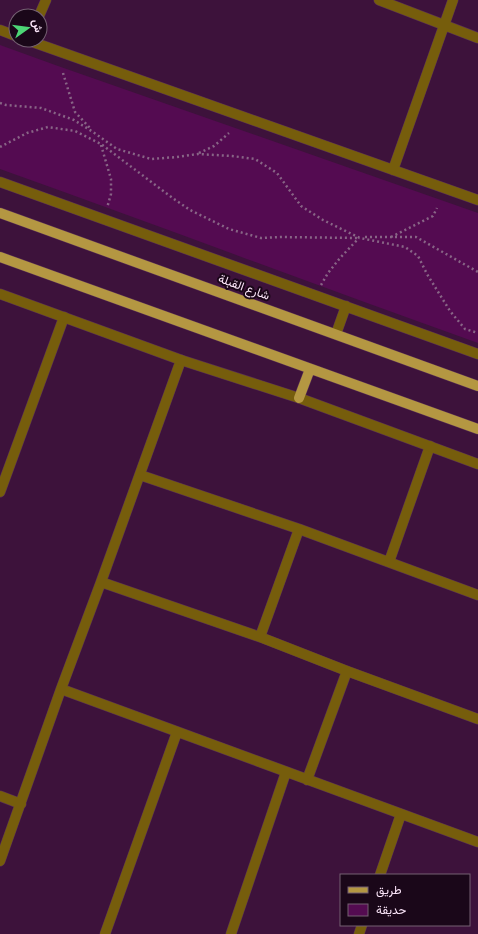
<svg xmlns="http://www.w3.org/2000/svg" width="478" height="934" font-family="'Golos Text',Vazirmatn,sans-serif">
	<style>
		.green { fill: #540b51 }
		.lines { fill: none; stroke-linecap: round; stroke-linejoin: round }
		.minor-casing { stroke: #583056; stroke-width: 11 }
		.tertiary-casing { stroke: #583056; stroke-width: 11 }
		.primary-casing { stroke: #583056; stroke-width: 11 }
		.path { stroke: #886586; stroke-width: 2.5; stroke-dasharray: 2 3; stroke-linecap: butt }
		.minor { stroke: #765d0c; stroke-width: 10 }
		.tertiary { stroke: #765d0c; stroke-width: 10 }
		.primary { stroke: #b49742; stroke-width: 10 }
		.labels { text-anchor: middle; stroke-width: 4; stroke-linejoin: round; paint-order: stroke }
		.street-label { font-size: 12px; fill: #fde7fb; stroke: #1a0719 }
	</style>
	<rect width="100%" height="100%" fill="#3d123b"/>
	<path class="green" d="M0,45l58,21 420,147v130c-160,-57 -318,-117 -478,-174z"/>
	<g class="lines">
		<defs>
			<path id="minor" d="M379,0l99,38
				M39,16l7,-16
				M0,30l16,6
				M27,40l451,160
				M393,170l60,-170
				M140,475l159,54 179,66
				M0,492l64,-175
				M389,562l41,-116
				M101,582l159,55 87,34 131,48
				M260,637l39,-108
				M61,689l417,153
				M307,780l40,-109
				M0,796l21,8
				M0,861l61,-172 40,-107 80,-222
				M380,875l21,-61
				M105,934l72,-202
				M231,934l55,-162
				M359,934l3,-9"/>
			<path id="tertiary" d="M0,182l478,172
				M0,294l181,66 118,38 179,66
				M336,334l10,-28"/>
			<path id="primary" d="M0,213l478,173
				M0,257l478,172
				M299,398l11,-29"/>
		</defs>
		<use href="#minor" class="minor-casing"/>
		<use href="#tertiary" class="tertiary-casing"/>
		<use href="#primary" class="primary-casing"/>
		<path class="path" d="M63,73l12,39 15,16
			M0,103l6,2 35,3 33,12 19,12 24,17 34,10 26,-2 21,-3 34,2 23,3 22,14 24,33 22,14 37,18 45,9 13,9 9,18 23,37 15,18 13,4
			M101,145l10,34v15l-4,14
			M0,147l27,-14 21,-6 27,4 26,13 73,55 16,11 39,19 32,9 19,-1 78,1
			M199,153l15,-7 15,-13
			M365,237h51l62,35
			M391,237l42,-21 4,-8
			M321,285l7,-12 12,-15 19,-20"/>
		<use href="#minor" class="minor"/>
		<use href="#tertiary" class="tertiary"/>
		<use href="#primary" class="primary"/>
	</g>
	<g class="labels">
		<g class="street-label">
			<text transform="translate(244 287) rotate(20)" y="4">شارع القبلة</text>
		</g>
	</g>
	<rect x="340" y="874" width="130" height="52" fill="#1a0719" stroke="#756173"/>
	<rect x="348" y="887" width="20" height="6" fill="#b49742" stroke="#756173"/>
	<text x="376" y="894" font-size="12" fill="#fde7fb">طريق</text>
	<rect x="348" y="904" width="20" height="12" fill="#540b51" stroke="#756173"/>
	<text x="376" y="914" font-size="12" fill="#fde7fb">حديقة</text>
	<g transform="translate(28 28) rotate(76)"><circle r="19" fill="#1a0719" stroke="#756173"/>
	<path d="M0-3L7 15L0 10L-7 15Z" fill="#4dd676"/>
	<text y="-6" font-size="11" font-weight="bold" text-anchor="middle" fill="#fde7fb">ش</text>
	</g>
</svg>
